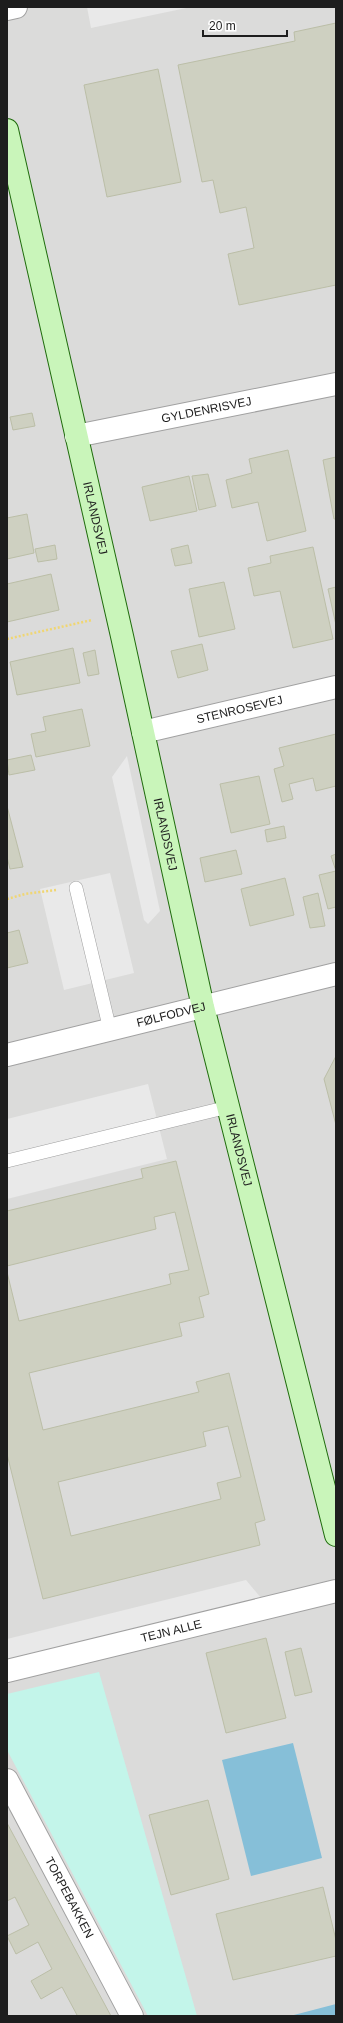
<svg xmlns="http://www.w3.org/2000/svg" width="343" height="2023" font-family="Arial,sans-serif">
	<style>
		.residential { fill: #dbdbda }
		.park { fill: #c3f5ea }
		.pitch { fill: #86bfd8 }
		.parking { fill: #e9e9e9 }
		.building { fill: #ced0c1; stroke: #bbbea7; fill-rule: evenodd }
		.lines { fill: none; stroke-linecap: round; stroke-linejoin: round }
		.lane-casing { stroke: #a1a1a1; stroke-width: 14 }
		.street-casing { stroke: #a1a1a1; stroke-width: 24 }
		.secondary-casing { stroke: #1f6c0c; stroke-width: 24 }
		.path { stroke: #f0d672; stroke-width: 2.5; stroke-dasharray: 2 2; stroke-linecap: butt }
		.lane { stroke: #fff; stroke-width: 13 }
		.street { stroke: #fff; stroke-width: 22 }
		.secondary { stroke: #c9f5ba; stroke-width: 22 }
		.labels { text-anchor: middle; stroke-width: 3; stroke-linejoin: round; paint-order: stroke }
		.street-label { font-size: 12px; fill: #1d1d1d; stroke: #fff }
	</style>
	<rect width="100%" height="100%" fill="#eaeee3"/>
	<path class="residential" d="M7,7h329v2009h-329z"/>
	<path class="park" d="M99,1672l98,344h-49l-141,-266v-56z"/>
	<path class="pitch" d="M293,1743l29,115 -71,18 -29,-116z
		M336,2004v12h-46z"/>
	<path class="parking" d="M87,7h104l-100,21z
		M127,756l33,155 -12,13 -4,-4 -32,-143z
		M110,873l24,100 -70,17 -24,-101z
		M148,1084l19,75 -160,40v-80z
		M246,1580l25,30 -264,67v-38z"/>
	<path class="building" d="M336,23v262l-97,20 -11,-51 26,-6 -8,-41 -26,6 -7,-33 -11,2 -24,-117 117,-24 -1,-9z
		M158,69l23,113 -74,15 -23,-112z
		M32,413l3,13 -22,4 -3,-13z
		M288,450l18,81 -39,10 -9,-39 -26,6 -6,-28 26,-7 -3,-14z
		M336,457v62h-2l-11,-59z
		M208,474l8,32 -17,4 -7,-34z
		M189,476l8,35 -47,10 -8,-34z
		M27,514l7,39 -27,6v-41z
		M55,545l2,14 -19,3 -3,-13z
		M188,545l4,18 -17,3 -4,-17z
		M313,547l20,92 -40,9 -13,-57 -26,5 -6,-28 23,-5 -1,-7z
		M51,574l8,36 -52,12v-38z
		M224,582l11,47 -36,8 -10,-48z
		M336,587v38l-8,-36z
		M202,644l6,26 -30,8 -7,-27z
		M73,648l7,35 -63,12 -7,-33z
		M95,650l4,24 -11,2 -5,-23z
		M82,709l8,37 -54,11 -5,-23 15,-3 -3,-14z
		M336,734v52l-20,5 -3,-13 -24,6 4,15 -11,3 -8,-33 10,-3 -5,-18z
		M31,755l4,15 -26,5 -2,-15z
		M259,776l11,48 -39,9 -11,-49z
		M7,806l16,61 -13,2 -3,-12z
		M284,826l2,12 -19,4 -2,-12z
		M236,850l6,24 -37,8 -5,-24z
		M336,854v53l-8,2 -9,-34 17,-4 -5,-15z
		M285,878l9,37 -44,11 -9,-37z
		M318,893l7,33 -15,2 -7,-31z
		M19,930l9,33 -21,5v-35z
		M336,1056v69l-12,-46z
		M176,1161l33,133 -10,3 5,20 -25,6 3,13 -153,37 14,57 156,-38 -3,-10 33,-9 36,147 -10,3 5,22 -217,54 -36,-145v-182l12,49 152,-37 -2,-10 20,-4 -14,-58 -21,5 2,12 -149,37v-55l136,-33 -2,-9zM228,1426l13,51 -24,6 4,16 -150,37 -13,-54 148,-36 -3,-14z
		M266,1638l20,80 -60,15 -20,-80z
		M301,1648l11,44 -17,4 -10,-44z
		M208,1800l21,79 -58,16 -22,-80z
		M7,1823l104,193h-37l3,-1 -15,-28 -21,12 -10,-18 21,-12 -14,-27 -22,12 -9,-18 22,-11 -14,-28 -8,4z
		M323,1887l13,53v16l-103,24 -17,-66z"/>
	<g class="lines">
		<defs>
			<path id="lane" d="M76,888l34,142
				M7,1161l221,-54"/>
			<g id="street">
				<path d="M7,9l9,-2"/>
				<path id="s1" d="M76,436l260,-52"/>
				<path id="s2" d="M143,732l193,-45"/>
				<path id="s3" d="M7,1055l329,-81"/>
				<path id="s4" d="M7,1671l329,-80"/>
				<path id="s5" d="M7,1780l125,236"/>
			</g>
			<g id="secondary">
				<path id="s6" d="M7,130l115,506 81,371 133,528"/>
			</g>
		</defs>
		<use href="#lane" class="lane-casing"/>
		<use href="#street" class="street-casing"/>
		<use href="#secondary" class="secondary-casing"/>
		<path class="path" d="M7,639l85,-19
			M7,899l18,-5 31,-4"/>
		<use href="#lane" class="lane"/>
		<use href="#street" class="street"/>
		<use href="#secondary" class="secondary"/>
	</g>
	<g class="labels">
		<g class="street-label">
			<text dy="4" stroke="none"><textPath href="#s1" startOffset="133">GYLDENRISVEJ</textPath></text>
			<text dy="4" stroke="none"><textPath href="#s6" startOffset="398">IRLANDSVEJ</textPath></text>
			<text dy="4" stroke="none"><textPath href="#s2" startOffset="99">STENROSEVEJ</textPath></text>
			<text dy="4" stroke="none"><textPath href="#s6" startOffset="722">IRLANDSVEJ</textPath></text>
			<text dy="4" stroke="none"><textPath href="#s3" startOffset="169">FØLFODVEJ</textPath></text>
			<text dy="4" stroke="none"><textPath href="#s6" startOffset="1046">IRLANDSVEJ</textPath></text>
			<text dy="4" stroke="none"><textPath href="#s4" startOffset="169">TEJN ALLE</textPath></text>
			<text dy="4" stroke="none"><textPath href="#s5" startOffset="133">TORPEBAKKEN</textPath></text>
		</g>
	</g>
	<rect width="343" height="2023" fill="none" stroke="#1d1d1d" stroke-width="16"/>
	<path d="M203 30v6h84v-6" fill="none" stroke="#1d1d1d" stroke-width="2"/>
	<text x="209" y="30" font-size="12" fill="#1d1d1d" stroke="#ffffff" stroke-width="3" paint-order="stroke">20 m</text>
</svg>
